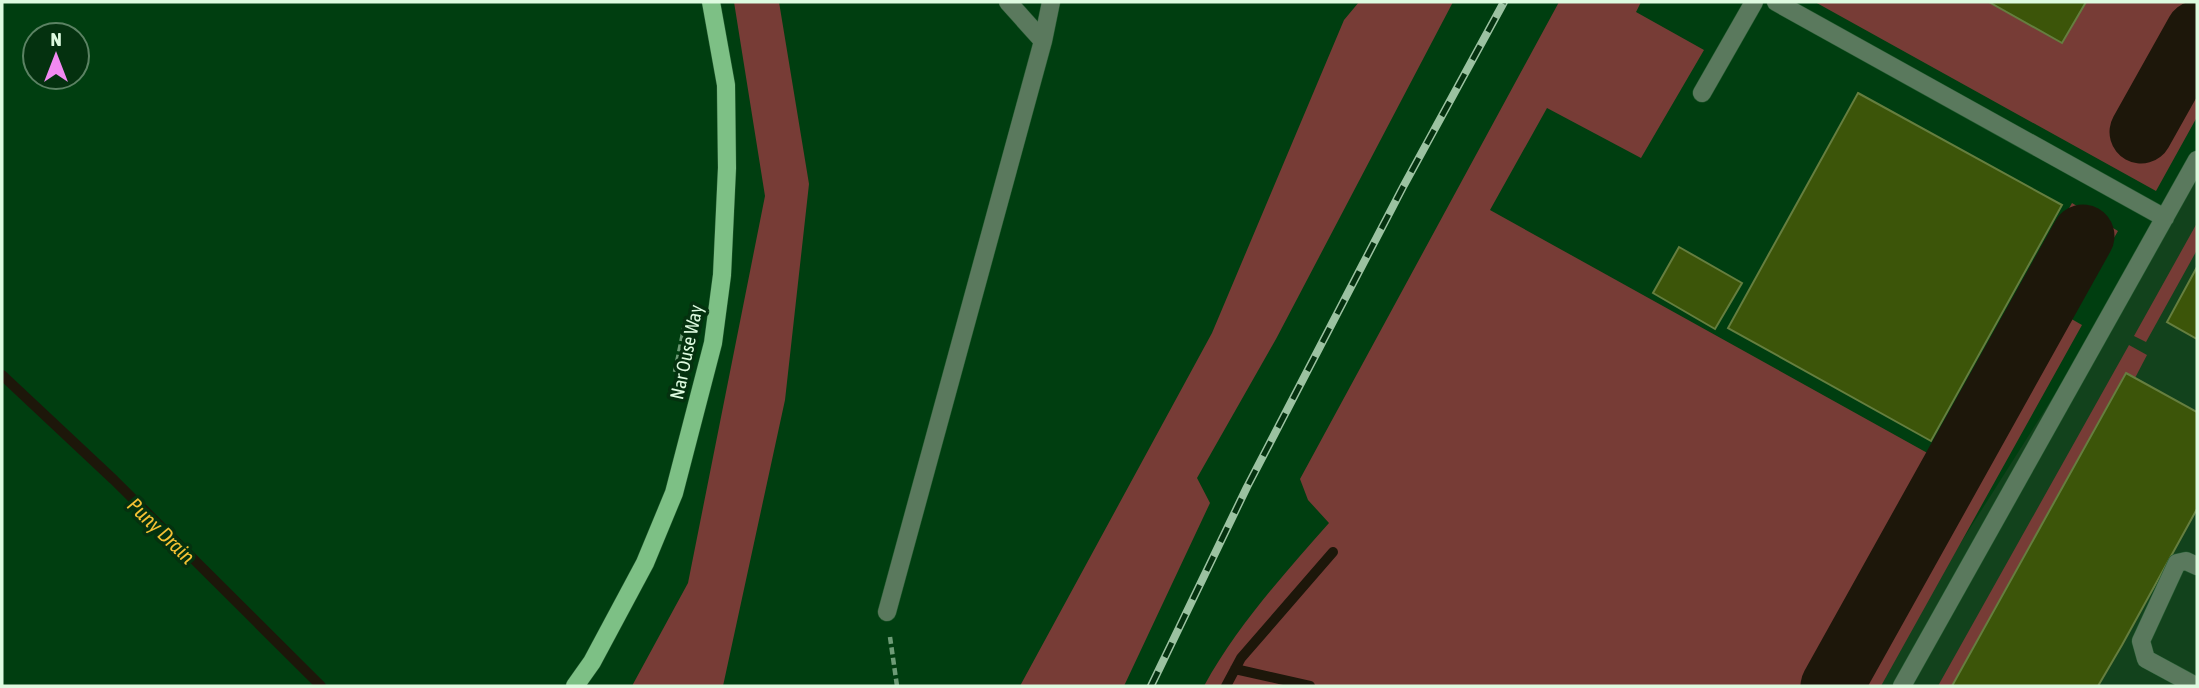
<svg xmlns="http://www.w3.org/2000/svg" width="2199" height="688" font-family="'Asap Condensed',sans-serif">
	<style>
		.built { fill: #12421c }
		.green { fill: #773c36 }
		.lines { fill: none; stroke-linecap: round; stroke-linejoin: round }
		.stream { stroke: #1d170a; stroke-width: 10 }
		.river { stroke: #1d170a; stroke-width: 63 }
		.building { fill: #3c5509; stroke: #657e3f; stroke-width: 2 }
		.minor-casing { stroke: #245c31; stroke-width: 19 }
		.major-casing { stroke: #245c31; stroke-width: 19 }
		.path { stroke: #6d9b76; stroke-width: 4.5; stroke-dasharray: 7 3.5; stroke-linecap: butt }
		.minor { stroke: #5a795d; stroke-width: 18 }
		.major { stroke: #7dc085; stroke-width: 18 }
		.rail-casing { stroke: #9bc2a1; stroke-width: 8 }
		.rail { stroke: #04310f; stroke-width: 5; stroke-dasharray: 16; stroke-linecap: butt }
		.labels { text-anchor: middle; stroke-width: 7; stroke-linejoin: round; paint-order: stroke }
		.street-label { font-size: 19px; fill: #defbe0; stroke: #04310f }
		.water-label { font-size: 21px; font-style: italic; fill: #f4c134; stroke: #04310f }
	</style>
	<rect width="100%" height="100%" fill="#003e10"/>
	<path class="built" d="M2197,170v516h-327z"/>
	<path class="green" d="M734,2h45l30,182 -24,216 -62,286h-91l56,-103 77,-387z
		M1359,2h94l-177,337 -79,139 13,25 -86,183h-104l192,-353 132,-313z
		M1559,2h82l-5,10 68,38 -63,108 -94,-50 -57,102 441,245 141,-252 46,28 -50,86 14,8 -201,361h-677c33,-60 80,-112 125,-163l-21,-23 -8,-21z
		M1815,2h382v115l-41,74z
		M2197,223v27l-51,92 -12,-6z
		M2129,345l18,10 -12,23 -9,-5 -174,313h-14z"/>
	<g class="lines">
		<path class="stream" d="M2,375l112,105 207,206
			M1235,669l75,17
			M1226,686l15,-28 92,-106"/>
		<path class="river" d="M2141,132l56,-100
			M1832,686l251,-450"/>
	</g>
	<path class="building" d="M1989,2h97l-24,41z
		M1858,93l204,112 -131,236 -203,-113z
		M1679,247l63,36 -27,46 -62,-36z
		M2197,267v72l-30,-17z
		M2126,373l71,39v97l-75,136 -24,41h-146z"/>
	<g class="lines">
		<defs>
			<path id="minor" d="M1008,2l35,39
				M1776,2l389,216
				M1702,93l52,-91
				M887,612l156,-571 8,-39
				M1902,686l295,-526
				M2196,686l-50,-27 -5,-18 36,-78 9,-2 11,5"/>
			<path id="major" d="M575,686l17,-24 53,-99 29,-70 39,-150 9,-68 5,-107 -1,-83 -15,-83"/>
		</defs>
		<use href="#minor" class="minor-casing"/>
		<use href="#major" class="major-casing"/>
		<path class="path" d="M675,372l11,-53
			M890,637l7,49"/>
		<use href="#minor" class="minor"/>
		<use href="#major" class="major"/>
		<defs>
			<path id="rail" d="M1151,686l96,-199 156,-300 101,-185"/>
		</defs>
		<use href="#rail" class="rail-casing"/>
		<use href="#rail" class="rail"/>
	</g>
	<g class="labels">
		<g class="street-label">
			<text transform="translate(686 352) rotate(-78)" y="7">Nar Ouse Way</text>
		</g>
		<g class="water-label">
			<text transform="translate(161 531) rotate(44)" y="7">Puny Drain</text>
		</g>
	</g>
	<rect width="2199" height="688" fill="none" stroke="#defbe0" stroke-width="7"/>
	<g transform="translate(56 56)"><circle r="33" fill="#04310f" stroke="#5b8263" stroke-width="2"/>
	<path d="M0-5L12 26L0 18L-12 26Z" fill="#f28af2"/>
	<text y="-10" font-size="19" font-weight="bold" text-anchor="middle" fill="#defbe0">N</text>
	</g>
</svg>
